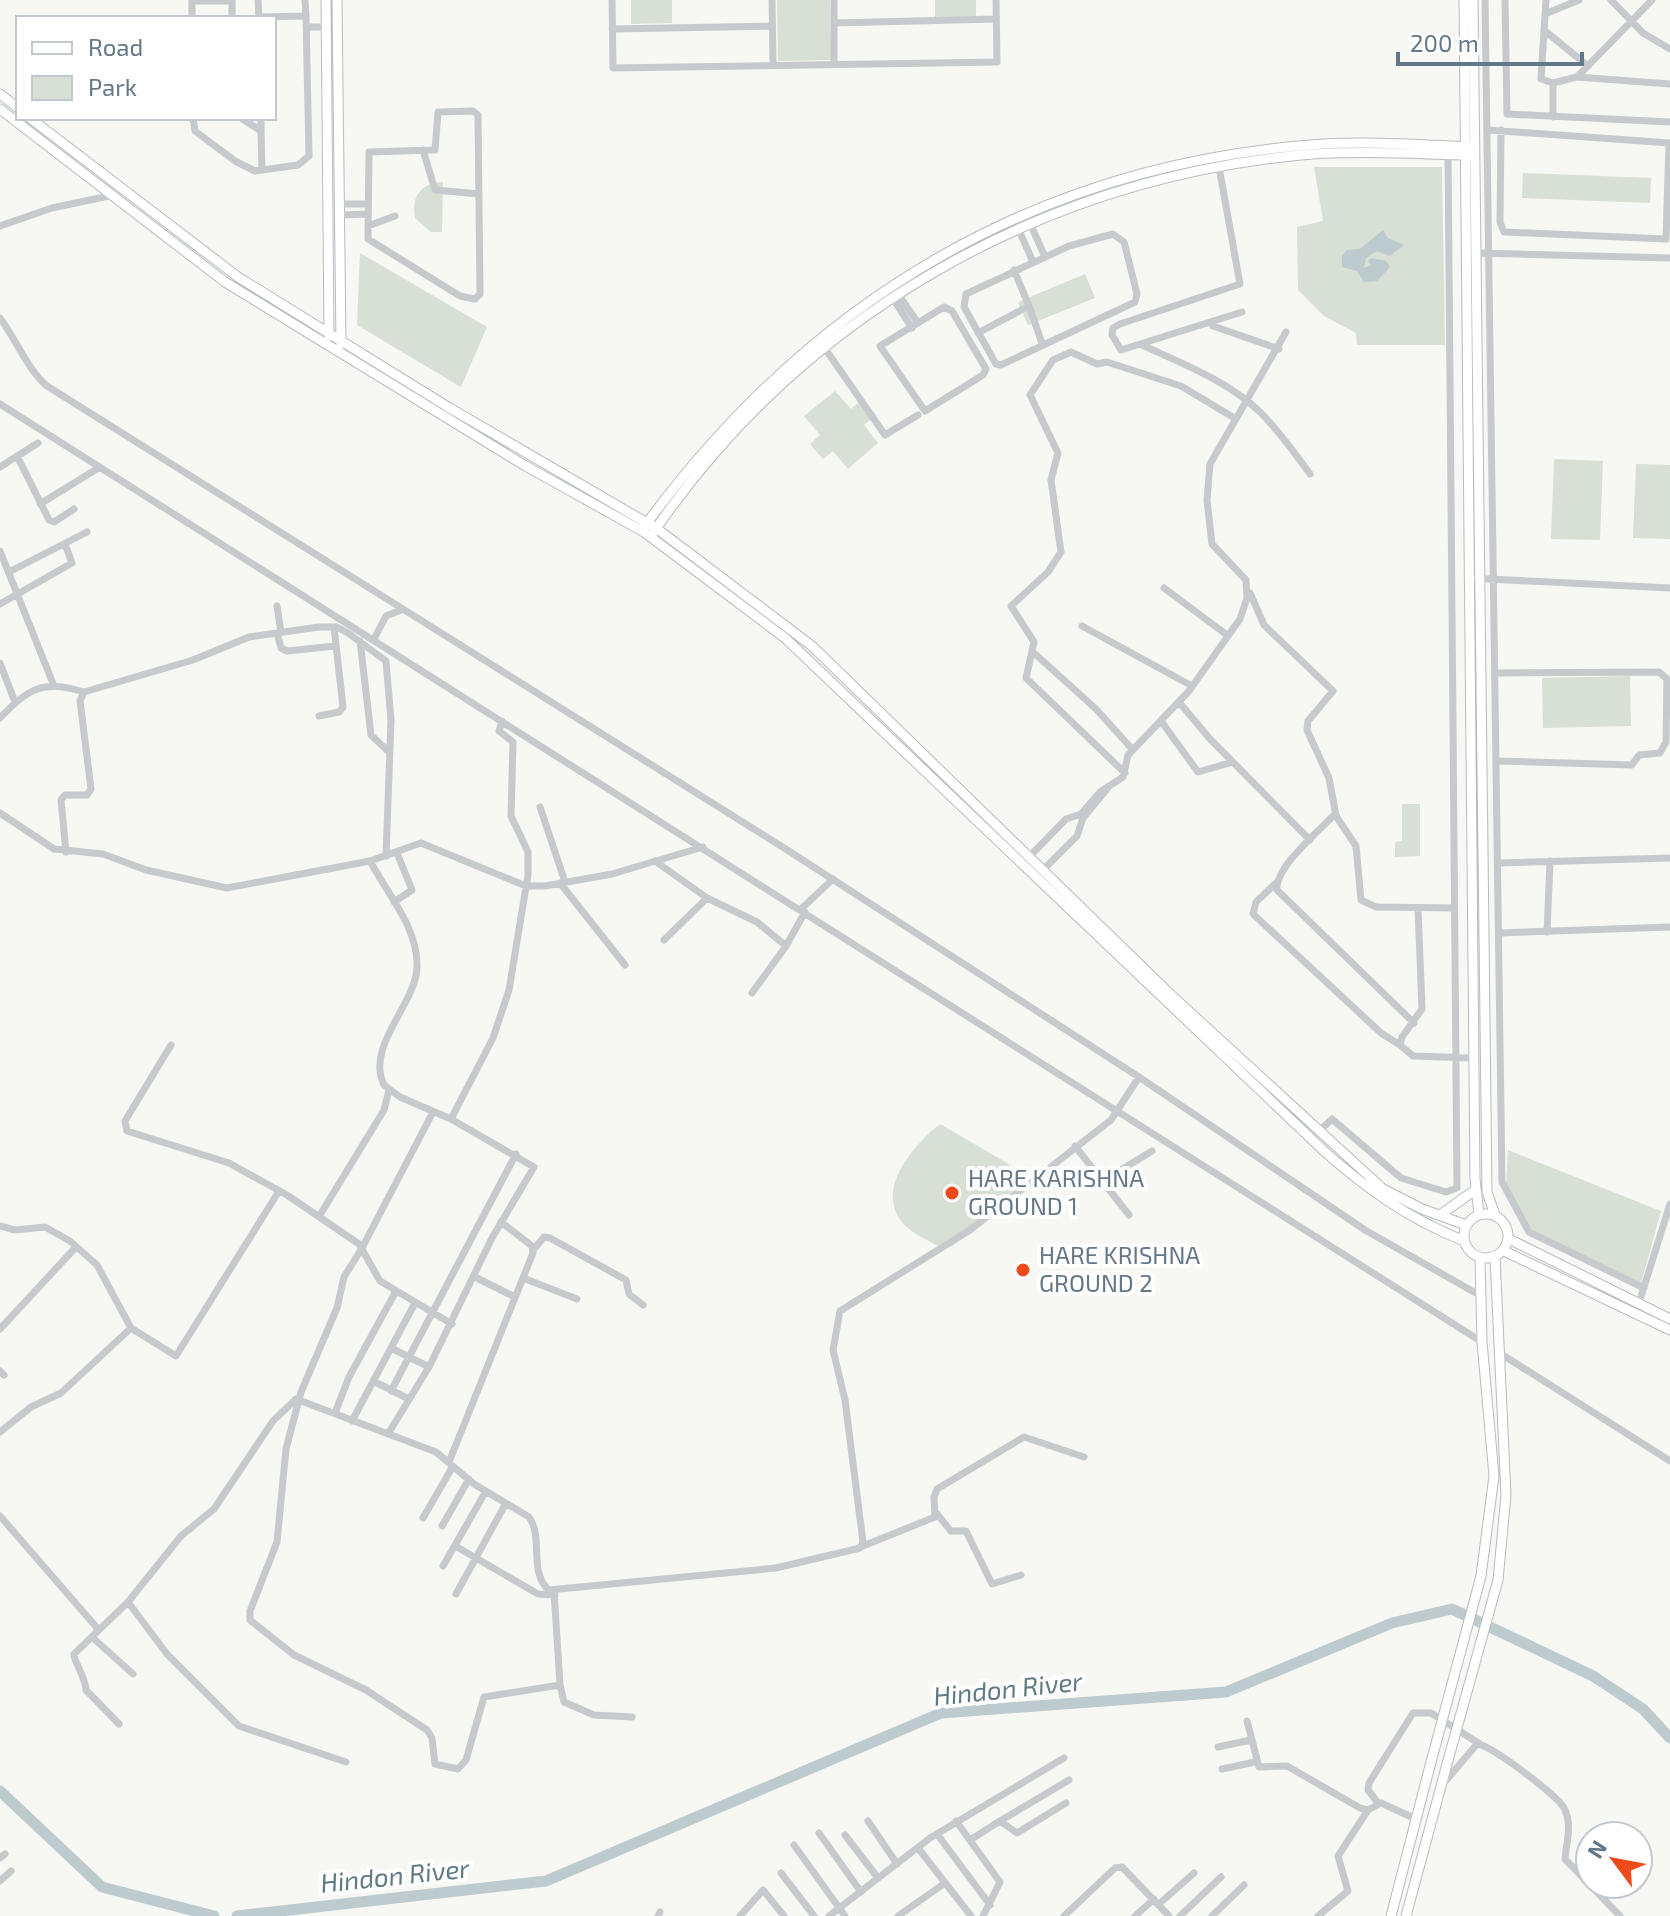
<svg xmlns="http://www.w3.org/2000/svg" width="1670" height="1916" font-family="'Exo 2',sans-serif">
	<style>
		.green { fill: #d8dfd4 }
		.water { fill: #bdcace }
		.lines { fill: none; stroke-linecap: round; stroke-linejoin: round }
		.river { stroke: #bdcace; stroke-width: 11 }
		.secondary-casing { stroke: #b6bcc0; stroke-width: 11 }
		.street { stroke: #c6cacd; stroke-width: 7 }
		.secondary { stroke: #fff; stroke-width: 9 }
		.secondary-bridge-casing { stroke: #b6bcc0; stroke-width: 11; stroke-linecap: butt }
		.secondary-bridge { stroke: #fff; stroke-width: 9 }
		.poi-dot { fill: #ef4a1b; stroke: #fff; stroke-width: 3 }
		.labels { text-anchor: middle; stroke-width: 8; stroke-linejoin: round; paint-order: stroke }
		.poi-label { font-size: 24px; fill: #647787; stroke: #fff; text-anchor: start }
		.water-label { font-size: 26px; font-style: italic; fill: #5f7a83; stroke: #fff }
	</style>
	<rect width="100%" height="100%" fill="#f7f7f3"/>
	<path class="green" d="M631,0h41v23l-41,1z
		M777,0h53l1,60 -53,1z
		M935,0h41v17h-41z
		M1314,167h128l3,178h-88l-1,-12 -32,-17 -26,-26 -1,-63 26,-6z
		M1523,173l128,5 -1,25 -128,-5z
		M443,182l-1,50h-11l-16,-14c-4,-22 6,-35 28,-36z
		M360,253l127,74 -26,60 -104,-62z
		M1085,274l10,24 -67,27 -10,-23z
		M835,391l16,18 12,-10 13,16 -12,10 14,18 -30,26 -15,-18 -10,8 -13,-15 10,-9 -16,-19z
		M1554,459l49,2 -3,79 -49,-1z
		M1636,464l34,1v74l-37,-1z
		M1630,676l1,50 -88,2 -1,-50z
		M1402,804h18v52l-25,1v-15l7,-1z
		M940,1124l67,39 18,19 -57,46 -30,18c-11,-6 -29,-14 -37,-25 -25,-34 13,-76 39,-97z
		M1508,1150l153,61 -20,73 -108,-50 -27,-47z"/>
	<path class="water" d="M1383,230l5,8 16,7 -14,11 -13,-5 -11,7 -2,10 7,-3 -3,-4 3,-3 15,3 4,6 -13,14 -13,1 -7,-11 -15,-4v-11l5,-6 13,-1z"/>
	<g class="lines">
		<path class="river" d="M0,1791l102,96 112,29
			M237,1916l309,-35 395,-168 285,-21 166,-69 60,-14 141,67 50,33 27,29"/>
		<defs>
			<path id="secondary" d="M326,0l3,336
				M337,0l4,344
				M1464,0l11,1179 4,35
				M1473,0l14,1192 8,23
				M0,94l18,14
				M0,109l225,173 299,183 120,67 141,106 539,513c45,40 84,67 140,90
				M30,118l208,159 210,130 199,116c167,-226 393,-360 676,-379 50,-3 101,1 151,3
				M644,528l3,-5 9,5 156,118 357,347 214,196 39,20 44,16
				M653,533c149,-218 387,-353 648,-378 56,-5 114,-1 170,0
				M1464 1236a22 22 0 1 1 44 0a22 22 0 1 1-44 0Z
				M1440,1215l35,-25
				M1509,1239l161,80
				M1504,1251l166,79
				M1495,1257l11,238 -8,85
				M1480,1258l2,84 12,134 -13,100
				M1391,1916l40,-154
				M1406,1916l41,-152"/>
		</defs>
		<use href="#secondary" class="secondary-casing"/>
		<path class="street" d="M305,0l1,16
			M612,0l1,68 384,-6 -1,-62
			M772,0l1,64
			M834,0v62
			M1485,0l17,1182 27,50 115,56
			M1505,0l2,114 163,8
			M1546,0l-5,79 12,4v34
			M1611,0l32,33 27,16
			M192,1h40
			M1545,14l34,-14
			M192,18v-18
			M232,18v-18
			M834,23l162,-4
			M306,27h20
			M612,29l160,-3
			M1544,30l44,36
			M1577,77l93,7
			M1553,83l24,-6 75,-77
			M473,111l5,4 2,179 -5,5 -15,-3 -92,-57 1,-87 66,-2 3,-38z
			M193,118l2,13 40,30 20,10 43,-6 11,-9 -3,-140 -47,1 -1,-17
			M241,118l20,13v-13
			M1488,130l182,13
			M1501,130l-1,92 4,10 162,7 3,-96
			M261,131l1,39
			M423,150l12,40 44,4
			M1219,167l21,117 -120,40 -7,4 -1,7 9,15 121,-38
			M342,204h26
			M342,215l26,-1
			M1030,223l15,34
			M0,226l52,-18 57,-12
			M368,226l27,-10
			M1018,228l15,34
			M1113,234l11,8 13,52 -2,8 -134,63 -5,-1 -32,-57 2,-13 103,-48z
			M1476,253l194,5
			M1014,270l15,36
			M898,294l20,29
			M892,297l20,31
			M944,307l8,4 34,58 -3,6 -58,36 -45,-65z
			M0,318c16,21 27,51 47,68l734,460 358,231 226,153 116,66
			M1213,326l66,23
			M978,333l51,-27 13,37
			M1142,345c39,18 86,36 118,67 19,19 35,41 50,62
			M824,347l61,88 33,-20
			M0,404l1482,938
			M17,456l32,64 5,2 20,-13
			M0,467l38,-24
			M40,504l60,-37
			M0,551l54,135
			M9,572l78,-40
			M1468,578l202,10
			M1164,588l63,47
			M1250,593l14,32 69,66 -25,30 -1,9 22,48 7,38 20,30 5,54 15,7 77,1
			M0,604l72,-41 -7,-19
			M277,606l4,26
			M1082,626l110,60
			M277,633l4,15 6,3 48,-5
			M374,639l12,-23 15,-6
			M360,641l11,94 18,17
			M1034,653l62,56 37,41
			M0,663l15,39
			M1496,673l163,-1 8,7 -1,63 -6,11 -21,2 -7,10 -134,-4
			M1179,702l31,37 100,101
			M319,716l20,-4 4,-5 -9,-80
			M0,718c28,-29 42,-39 84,-26
			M1161,721l37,51 35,-10
			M1125,773l-99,-95 8,-36 -23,-36 37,-34 13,-20 -10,-72 7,-27 -28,-58 23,-35 18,-8 26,12 10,-2 74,24 55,33
			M540,807l25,75
			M0,813l54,36 49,5 43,16 81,18 143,-27 51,-18 105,43h19l67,-12 91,-27
			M1335,814c-16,17 -60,53 -58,76l137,133
			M66,852l-5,-52 4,-5h22l4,-6 -11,-88 4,-9 109,-32 56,-23 70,-10h18l11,6 38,28 5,59 -5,136
			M1030,856l36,-37 15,-5 19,-22 23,-15 5,-22 61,-64 51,-72 7,-21 -1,-18 -34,-36 -5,-44 3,-36 76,-132
			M370,861c17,32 49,68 47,107 -2,37 -52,79 -33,117l16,12 51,22 83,48 -42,71 -63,129 -41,67
			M655,861l52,37 50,24 29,24
			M1499,863l171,-5
			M1043,870l34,-34 6,-18 24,-29
			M560,883l65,82
			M1276,883l-20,19 -3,12 128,119 19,12
			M394,902l18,-12 -15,-37
			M1418,908l4,101 -20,28 -2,8 13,11 60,2
			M801,909l32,-30
			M1547,932l3,-71
			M1499,933l171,-6
			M664,940l43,-42
			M752,993l34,-47 19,-34
			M171,1045l-46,76 2,10 102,32 58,32 72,49 21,37 72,43
			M433,1112l-71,136 -18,29 -7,31 -36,84 -15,57 -9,93 -27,69v9l44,35 72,35 61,40 5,8 3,26 23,5 8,-9 18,-63 76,-12 -6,-94
			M451,1119l42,-81 16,-48 19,-115v-23l-17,-36 2,-74 -14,-11 3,-10
			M1319,1131l13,-12 69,59 45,14 11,-4 -9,-1037
			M1075,1146l54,69
			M1103,1181l49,-30
			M320,1215l64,-105 5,-20
			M0,1226l15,4 30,-3 25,14 27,24 34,63 45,28 103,-165
			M534,1249l10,-12 6,1 76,42 3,14 14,11
			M475,1277l40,20
			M523,1278l54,21
			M1639,1303l31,-99
			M0,1329l76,-82
			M391,1348l38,19
			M1498,1352l172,109
			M0,1371l4,4
			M373,1381l36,18
			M391,1391l125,-237
			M335,1413l14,-36 47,-86
			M352,1421l63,-118
			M0,1432l31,-25 30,-14 70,-65
			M449,1462l84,-209 -1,-7 -31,-24
			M937,1514l14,17h15l26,53 29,-9
			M0,1516l98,113
			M423,1518l30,-52
			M442,1526l27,-47
			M863,1546l72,-29 -1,-20 3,-8 87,-52 60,20
			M457,1547l81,47 17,1
			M443,1566l43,-75
			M456,1594l50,-91
			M128,1602l39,52 72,72 107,36
			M92,1637l41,37
			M560,1685l4,17 30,13 38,2
			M1247,1721l12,46 28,-1 73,42 8,2 13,-7 35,16
			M119,1724l-33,-34c-1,-15 -12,-27 -12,-36l54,-52 53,-66 33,-27 59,-88 23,-22 140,53 38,32 55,33c15,21 -1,55 20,73l227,-22 84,-20 3,-6 -18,-142 -12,-50 7,-39 130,-81 141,-110 28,-43
			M1218,1747l33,-7
			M1222,1769l33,-7
			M1443,1784l34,-40c13,0 81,52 87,64 9,17 2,35 1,51l55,57
			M1378,1803l-10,-13 1,-7 44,-70h18l49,31
			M868,1821l29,43
			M956,1821l44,61 -17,34
			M1000,1821l69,-41
			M819,1833l42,59
			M937,1834l53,71
			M845,1835l33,43
			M970,1840l30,-19 17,12 49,-30
			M794,1845l51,71
			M918,1848l53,68
			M0,1858l5,-4
			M781,1873l33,43
			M0,1881l11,-10
			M1159,1904l35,-31
			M658,1916l2,-4
			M740,1916l23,-26 21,26
			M829,1916l101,-78 134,-80
			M898,1916l47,-33
			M1064,1916l51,-48 7,-1 47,49
			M1135,1916l19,-17
			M1180,1916l41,-39
			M1212,1916l32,-31
			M1318,1916l30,-25 -10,-35 30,-46"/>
		<use href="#secondary" class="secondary"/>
		<defs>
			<path id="secondary-bridge" d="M1431,1762l50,-186
				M1447,1764l51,-184"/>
		</defs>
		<use href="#secondary-bridge" class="secondary-bridge-casing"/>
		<use href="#secondary-bridge" class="secondary-bridge"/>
	</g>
	<g class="poi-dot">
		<circle cx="952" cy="1193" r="8"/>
		<circle cx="1023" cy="1270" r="8"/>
	</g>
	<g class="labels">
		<g class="poi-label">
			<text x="968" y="1187">HARE KARISHNA<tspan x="968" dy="28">GROUND 1</tspan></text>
			<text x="1039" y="1264">HARE KRISHNA<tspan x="1039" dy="28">GROUND 2</tspan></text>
		</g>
		<g class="water-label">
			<text transform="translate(1008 1689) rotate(-6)" y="9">Hindon River</text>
			<text transform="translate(395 1876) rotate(-6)" y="9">Hindon River</text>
		</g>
	</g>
	<rect x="16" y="16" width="260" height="104" fill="#ffffff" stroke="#c1c9cf" stroke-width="2"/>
	<rect x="32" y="42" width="40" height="12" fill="#ffffff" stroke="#c1c9cf" stroke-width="2"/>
	<text x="88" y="56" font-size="24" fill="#647787">Road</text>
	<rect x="32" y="76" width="40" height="24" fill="#d8dfd4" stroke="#c1c9cf" stroke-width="2"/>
	<text x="88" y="96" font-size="24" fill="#647787">Park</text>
	<g transform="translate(1614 1860) rotate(302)"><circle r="38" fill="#ffffff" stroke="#c1c9cf" stroke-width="2"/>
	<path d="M0-6L14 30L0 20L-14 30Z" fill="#ef4a1b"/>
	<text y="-12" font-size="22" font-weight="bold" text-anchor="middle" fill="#647787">N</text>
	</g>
	<path d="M1398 52v12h184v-12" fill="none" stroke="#647787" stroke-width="4"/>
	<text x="1410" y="52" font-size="24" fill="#647787" stroke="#ffffff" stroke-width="6" paint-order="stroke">200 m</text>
</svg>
